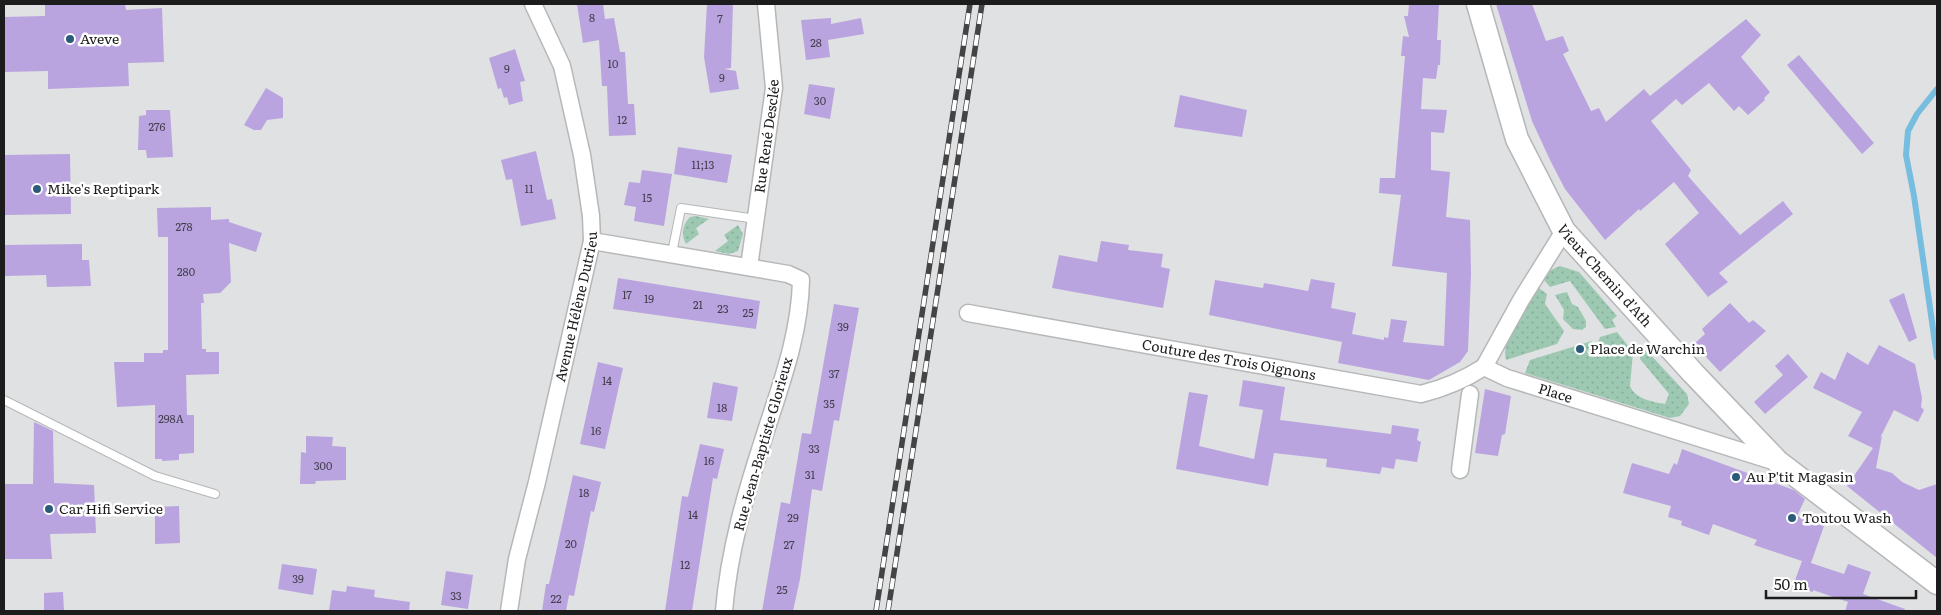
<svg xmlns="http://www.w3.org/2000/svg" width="1941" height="615" font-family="Literata,serif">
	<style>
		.grass { fill: url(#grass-dots) }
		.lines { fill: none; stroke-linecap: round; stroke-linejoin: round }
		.stream { stroke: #76bddf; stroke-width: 6 }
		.building { fill: #b9a4e0 }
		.lane-casing { stroke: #b6b7b8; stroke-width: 10 }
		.street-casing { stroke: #b6b7b8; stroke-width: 19 }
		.secondary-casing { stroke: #b6b7b8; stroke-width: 25 }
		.lane { stroke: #fff; stroke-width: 8 }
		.street { stroke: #fff; stroke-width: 16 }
		.secondary { stroke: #fff; stroke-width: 22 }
		.rail-casing { stroke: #444445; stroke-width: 5.5 }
		.rail { stroke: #fff; stroke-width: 4; stroke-dasharray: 11; stroke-linecap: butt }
		.poi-dot { fill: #2b5b79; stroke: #fff; stroke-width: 2 }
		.labels { text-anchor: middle; stroke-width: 5; stroke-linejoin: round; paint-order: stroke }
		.number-label { font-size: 11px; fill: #433e4e }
		.poi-label { font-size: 14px; fill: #1c1c1d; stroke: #fff; text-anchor: start }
		.street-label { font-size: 14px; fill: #1c1c1d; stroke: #fff }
	</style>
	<defs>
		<pattern id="grass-dots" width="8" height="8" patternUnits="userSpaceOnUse" patternTransform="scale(1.25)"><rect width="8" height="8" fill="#9dc9b3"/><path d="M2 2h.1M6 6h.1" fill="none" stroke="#87ac9a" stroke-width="1.8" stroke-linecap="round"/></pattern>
	</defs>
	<rect width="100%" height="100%" fill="#e0e1e2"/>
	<path class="grass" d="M696,216l13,3 -13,9 3,6 -13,10c-5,-9 -4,-19 4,-27z
		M738,225l5,9 -5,17 -9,3 -14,-3 13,-10 -4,-6z
		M1560,266l19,6 38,44 -5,4 4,7 -11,2 -35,-48 -20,6 -6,-7 7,-10z
		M1539,288l8,6 -2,10 19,27 -7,13 -51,16c-6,-24 20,-52 33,-72z
		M1567,292l5,12 6,3 8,14v6l-4,3 -9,-1 -10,-10 1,-9 -9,-15z
		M1617,332l16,20 -3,34c5,13 23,16 35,18l4,-10 -29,-35v-5l7,-3 40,43 2,10 -9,12 -10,2 -145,-45 5,-13 62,-19 -5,11 4,4 7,1 6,-8 -6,-7 2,-5z"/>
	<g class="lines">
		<path class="stream" d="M1937,89l-20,25 -9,17 -2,24 8,41 23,161"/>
	</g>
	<path class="building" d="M45,4h80l1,6 36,-2 2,54 -36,1 1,23 -81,3v-18l-44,1v-55l41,-1z
		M577,4h26l2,15 9,-1 6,34h5l3,52h6l2,31 -27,1 -2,-50h-5l-3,-46 -16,3z
		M707,4h26l-2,64 -7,1 12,2 3,18 -29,4 -6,-36z
		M1409,4h30l-2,36h4l-1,25h-2l-2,14 -13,-1 -2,31 26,1 -3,23 -13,-1v38l19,2 -4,45 24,3 1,54 -3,77 -8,11 -31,18 -91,-17 4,-21 -133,-27 6,-35 48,8 1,-5 44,8 3,-12 24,4 -4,25 25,5 -4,21 32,6v-3l4,1 3,-19 16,2 -4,21 41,4 3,-73 -55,-7 9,-71 -22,-2 1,-15h15l10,-122h-4l2,-20 6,1 -5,-21h4z
		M1496,4h36l14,37 17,-5 6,15 -6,3 28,57 8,-3 7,14 38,-33 6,7 96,-77 15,16 -20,22 29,35 -6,6 1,2 -17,15 -9,-9 -5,5 -25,-28 -27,22 -6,-6 -25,22 40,49 -3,6 52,59 43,-34 10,13 -74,59 9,9 -20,15 -43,-53 34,-31 -25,-31 -34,29 -1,-2 -34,31 -40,-51 -14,-27 -19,-41z
		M831,18v6l30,-6 3,16 -36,6 2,17 -24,3 -5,-40z
		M515,49l10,32 -5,1 3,19 -14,4 -2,-8 -3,1 -3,-10 -3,1 -9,-31z
		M1799,55l75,88 -12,11 -75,-89z
		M809,84l26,4 -5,31 -26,-5z
		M266,88l17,10v20l-16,2 -6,10h-7l-10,-5z
		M1180,95l67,15 -5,27 -68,-10z
		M146,110h24l3,47 -26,1 -1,-8h-8l1,-34 7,-1z
		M678,147l54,8 -5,28 -53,-9z
		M536,151l11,49 5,-1 4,20 -35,7 -9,-47 -6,1 -5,-20z
		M70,154l1,60 -67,1v-60z
		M642,170l30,4 -8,52 -30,-5 2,-14 -12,-2 5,-23 11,1z
		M211,207v13l18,-1v3l33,11 -6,19 -27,-9 2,39 -11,11 -17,1 1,9h-3l1,46h4v3h13v22l-33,1 1,40h7v38l-15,1v6l-17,1v-2h-7v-54l-38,2 -3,-45h30v-9h19v-3h5v-113h-10l-1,-29z
		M1101,241l28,4 -1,5 35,4 -2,13 9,2 -7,39 -111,-20 7,-33 38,7z
		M82,244v16h7l2,26 -44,1 -1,-12 -42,1v-31z
		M618,278l142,23 -4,28 -143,-20z
		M1904,293l13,45 -8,4 -20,-42z
		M1730,303l19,20 4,-3 13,11 -46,41 -26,-28 11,-10 -3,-5z
		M834,304l25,4 -20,113 -5,-1 -12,71 -10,-2 -12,90 -7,32h-31l19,-109 9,2 12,-71 9,1z
		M1879,345l36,19 7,34 -1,9 3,3 -6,12 -24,-12 -14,28 2,-2 -6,32 16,5 10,9 17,8 18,-6v74l-90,-72 26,-38 -25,-12 14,-24 -49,-24 8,-16 14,8 12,-28 21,13z
		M1788,354l20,23 -43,37 -11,-12 29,-27 -8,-9z
		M598,362l25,6 -18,81 -25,-5z
		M1243,380l42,7 -5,33 111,14 1,-9 27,4 -2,11 4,2 -4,20 -21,-3 -2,10 -12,-2 -2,7 -54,-7 1,-8 -53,-6 -6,33 -92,-17 13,-77 19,3 -9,51 55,13 9,-49 -24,-4z
		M713,382l25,5 -6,34 -25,-3z
		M1485,389l26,7 -6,38 -3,1 -4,21 -23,-3z
		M34,422l19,9 1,52 40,2 2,48 -46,1 2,25h-48v-75h29z
		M306,436l27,1 -1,9 14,1v33l-30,1 -1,3h-15l1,-32 5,1z
		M700,444l24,5 -7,30 -4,-1 -21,133h-27l17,-115 6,1z
		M1682,449l112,41 11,9 -8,17 27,10 -13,37 33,11 4,-10 23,8 -8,22 42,15 -1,2h-59l3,-9 -35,-12v2l-20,-6 9,-25 -48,-16 3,-5 -44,-16 -4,11 -28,-10 1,-4 -14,-4 3,-11 -48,-13 9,-30 37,11 5,-11 3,2z
		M573,475l28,7 -7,30 -3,-1 -17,85 -5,-1 -3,16h-24l4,-27h3z
		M179,506l1,37 -25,1v-37z
		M282,564l35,5 -4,26 -35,-6z
		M446,571l27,4 -5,34 -27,-4z
		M347,586l28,4 -1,7 36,5 -1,9h-80l3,-21 14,2z
		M63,592l1,19h-20v-18z"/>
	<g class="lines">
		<defs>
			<path id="lane" d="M672,253l9,-45 75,11
				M4,400l151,76 60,18"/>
			<g id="street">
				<path id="s1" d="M1564,231l-43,69 -37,67 23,11 269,84"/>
				<path d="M592,241l196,33 13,6c-1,54 -20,104 -36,154 -19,58 -36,116 -41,177"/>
				<path id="s2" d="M749,267l25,-179 -8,-84"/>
				<path id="s3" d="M968,313l453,81c24,-6 43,-14 63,-27"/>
				<path d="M1460,470l10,-76"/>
				<path id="s4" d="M509,611l8,-52 20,-77 55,-241 -1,-25 -9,-61 -20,-89 -29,-62"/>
			</g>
			<g id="secondary">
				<path id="s5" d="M1478,4l39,135 47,92 129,142 85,89 159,121"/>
			</g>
		</defs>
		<use href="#lane" class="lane-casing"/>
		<use href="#street" class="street-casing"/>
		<use href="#secondary" class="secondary-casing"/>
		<use href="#lane" class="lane"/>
		<use href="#street" class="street"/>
		<use href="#secondary" class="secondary"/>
		<defs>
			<path id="rail" d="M876,611l94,-607
				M888,611l94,-607"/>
		</defs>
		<use href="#rail" class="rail-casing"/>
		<use href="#rail" class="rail"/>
	</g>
	<g class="poi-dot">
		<circle cx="70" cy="39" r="5"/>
		<circle cx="37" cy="189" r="5"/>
		<circle cx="1580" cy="349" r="5"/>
		<circle cx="1736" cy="477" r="5"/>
		<circle cx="49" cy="509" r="5"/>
		<circle cx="1792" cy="518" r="5"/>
	</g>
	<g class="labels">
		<g class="number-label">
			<text x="592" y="22">8</text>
			<text x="720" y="23">7</text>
			<text x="816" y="47">28</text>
			<text x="613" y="68">10</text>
			<text x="507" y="73">9</text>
			<text x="722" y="82">9</text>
			<text x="820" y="105">30</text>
			<text x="622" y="124">12</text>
			<text x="157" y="131">276</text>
			<text x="703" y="169">11;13</text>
			<text x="529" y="193">11</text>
			<text x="647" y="202">15</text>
			<text x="184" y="231">278</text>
			<text x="186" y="276">280</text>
			<text x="627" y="299">17</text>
			<text x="649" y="303">19</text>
			<text x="698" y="309">21</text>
			<text x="723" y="313">23</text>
			<text x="748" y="317">25</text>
			<text x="843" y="331">39</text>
			<text x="834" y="378">37</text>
			<text x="607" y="385">14</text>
			<text x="829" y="408">35</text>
			<text x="722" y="412">18</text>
			<text x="171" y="423">298A</text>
			<text x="596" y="435">16</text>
			<text x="814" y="453">33</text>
			<text x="709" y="465">16</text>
			<text x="323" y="470">300</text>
			<text x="810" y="479">31</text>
			<text x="584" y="497">18</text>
			<text x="693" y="519">14</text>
			<text x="793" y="522">29</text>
			<text x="571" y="548">20</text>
			<text x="789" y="549">27</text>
			<text x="685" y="569">12</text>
			<text x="298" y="583">39</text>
			<text x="782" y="594">25</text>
			<text x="456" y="600">33</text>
			<text x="556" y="603">22</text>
		</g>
		<g class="poi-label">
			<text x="80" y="44">Aveve</text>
			<text x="47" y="194">Mike's Reptipark</text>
			<text x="1590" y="354">Place de Warchin</text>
			<text x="1746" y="482">Au P'tit Magasin</text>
			<text x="59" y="514">Car Hifi Service</text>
			<text x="1802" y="523">Toutou Wash</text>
		</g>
		<g class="street-label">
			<text dy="5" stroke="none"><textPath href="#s2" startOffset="132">Rue René Desclée</textPath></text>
			<text dy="5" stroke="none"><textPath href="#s5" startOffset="304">Vieux Chemin d'Ath</textPath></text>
			<text dy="5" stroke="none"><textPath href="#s4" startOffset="312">Avenue Hélène Dutrieu</textPath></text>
			<text dy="5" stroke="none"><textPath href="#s3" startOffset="265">Couture des Trois Oignons</textPath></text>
			<text dy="5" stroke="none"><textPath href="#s1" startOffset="234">Place</textPath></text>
			<text transform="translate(763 444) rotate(-74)" y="5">Rue Jean-Baptiste Glorieux</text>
		</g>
	</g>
	<rect width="1941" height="615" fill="none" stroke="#1c1c1d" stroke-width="10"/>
	<path d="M1766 590v8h150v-8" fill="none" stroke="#1c1c1d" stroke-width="2.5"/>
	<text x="1774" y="590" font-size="15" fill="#1c1c1d" stroke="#ffffff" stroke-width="4" paint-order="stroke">50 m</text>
</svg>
